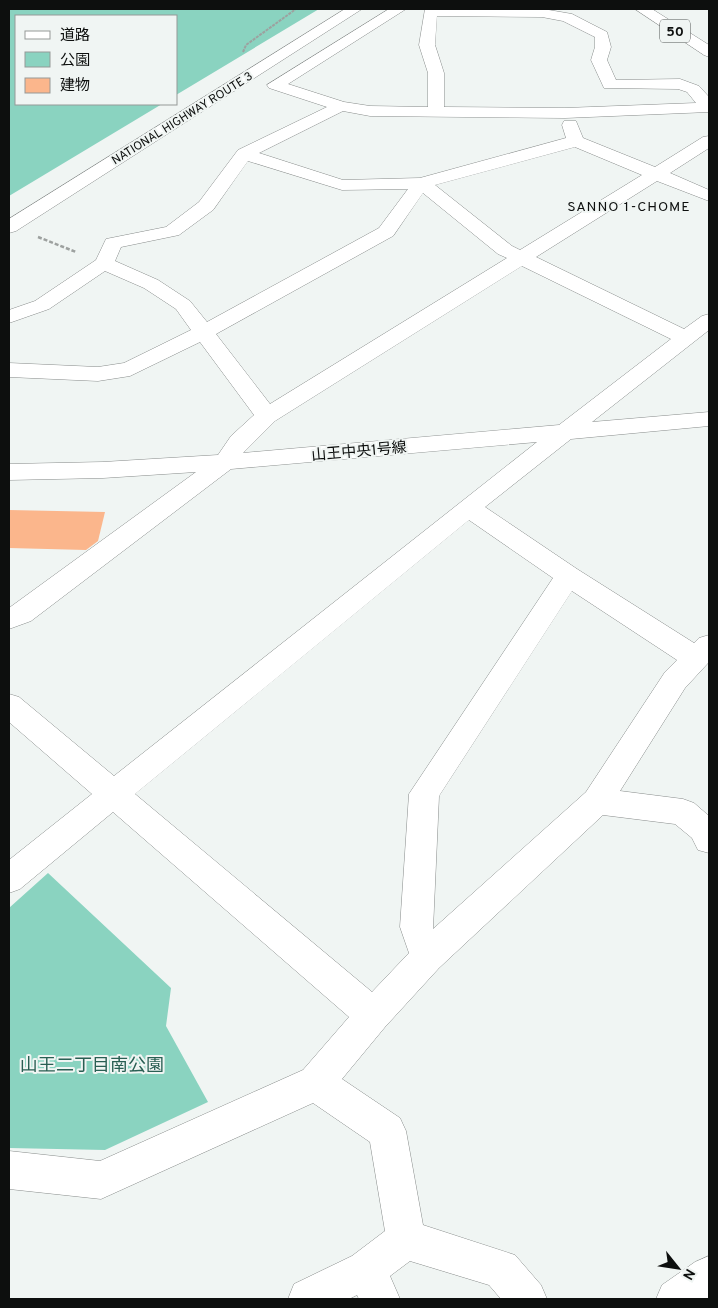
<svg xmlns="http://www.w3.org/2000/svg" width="718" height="1308" font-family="Overpass,'Noto Sans JP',sans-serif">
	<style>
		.green { fill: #8ad3c0 }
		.building { fill: #fbb68c }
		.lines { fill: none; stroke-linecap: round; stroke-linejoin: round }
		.minor-casing { stroke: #888c8b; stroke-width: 1 }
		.major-casing { stroke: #888c8b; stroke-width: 1 }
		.highway-casing { stroke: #888c8b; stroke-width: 1 }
		.path-far1 { stroke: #9da19f; stroke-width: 2; stroke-dasharray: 3 1; stroke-linecap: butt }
		.path { stroke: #9da19f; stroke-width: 2.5; stroke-dasharray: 4 2; stroke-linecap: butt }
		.minor { fill: #fff; fill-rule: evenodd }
		.major { fill: #fff; fill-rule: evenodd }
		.highway { fill: #fff; fill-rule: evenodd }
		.labels { text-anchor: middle; stroke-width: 4; stroke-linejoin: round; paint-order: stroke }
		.far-street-label { font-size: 12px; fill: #0d0f0e; stroke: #f0f5f3 }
		.shield { fill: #f0f5f3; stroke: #515453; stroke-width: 1 }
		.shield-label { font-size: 14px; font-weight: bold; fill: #0d0f0e }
		.far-neighbourhood-label { font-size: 14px; letter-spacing: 1px; fill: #0d0f0e; stroke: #f0f5f3 }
		.street-label { font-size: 15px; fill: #0d0f0e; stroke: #f0f5f3 }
		.near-park-label { font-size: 18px; fill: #295f53; stroke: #f0f5f3 }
	</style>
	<rect width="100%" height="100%" fill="#f0f5f3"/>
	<path class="green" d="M9,9h310l-143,86v-79h-160v88h146l-153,92z
		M48,873l123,115 -5,38 42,76 -103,48 -96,-2v-240z"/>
	<path class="building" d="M9,510l96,2 -7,29 -12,9 -77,-2z"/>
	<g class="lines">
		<defs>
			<path id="minor" d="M389,9h17l-118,75 56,18 26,4 58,1v-34l-9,-28 6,-36h118l29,5 35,18 4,15 -4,13 9,20 64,-1 19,7 10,11v15l-144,6 -195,-2 -27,-5 -84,42 84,27 77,-2 146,-40 -4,-13 2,-4h12l7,17 72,29 48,-30 6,-1v12l-39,25 39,17v11l-52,-20 -121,76 148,72 18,-13 7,-2v16l-117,92 117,-10v14l-138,13 -86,68 92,62 117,74 5,-5 10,-3v27l-24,26 -65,103 63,8 11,4 15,13v37l-11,-3 -6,-12 -17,-14 -72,-9 -164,153 -54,59 -43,52 58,39 6,13 17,94 92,30 26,30 6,14h-46l-12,-14 -79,-24 -20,15 10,23h-41l-2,-4 -8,4h-61l6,-15 58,-28 33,-25 -15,-89 -57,-39 -212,96 -92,-10v-38l91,10 203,-91 46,-53 -236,-205 -93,77 -11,4v-33l83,-66 -83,-72v-28l10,3 95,79 423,-334 -306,27 -200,152 -22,8v-21l187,-136 -93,6 -94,2v-16l94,-2 115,-7 13,-19 23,-21 -54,-73 -70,34 -32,5 -89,-4v-14l89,4 26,-4 67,-33 -15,-21 -32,-21 -39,-17 -56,38 -40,14v-13l26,-9 61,-41 10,-21 60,-12 33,-25 39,-52 89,-43 -58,-19 -2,-3zM437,16l105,1 21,4 32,16v10l-4,13 13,28 74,1 9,3 9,11 -131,5 -121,-1v-34l-9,-28zM575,147l67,28 -122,75 -8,-4 -77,-61zM248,161l94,29 66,-1 -29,39 -172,94 -17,-21 -32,-21 -43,-19 6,-14 58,-12 34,-25zM423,193l75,61 9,4 -237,146 -54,-70 177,-98zM522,266l149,73 -112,86 -316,28 32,-32zM469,520l84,58 -144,216 -9,133 9,26 -37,39 -237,-198zM572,591l105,69 -12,12 -79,120 -153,137 6,-133z
				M709,1256v43h-53l6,-14 33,-23z"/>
			<path id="major" d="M635,9h17l57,36v12l-5,-2z"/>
			<path id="highway" d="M345,9h17l-346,222 -7,2v-14z"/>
		</defs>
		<use href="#minor" class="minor-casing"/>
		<use href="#major" class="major-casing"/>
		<use href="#highway" class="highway-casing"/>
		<path class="path-far1" d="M243,52l3,-7 50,-36"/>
		<path class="path" d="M38,237l38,15"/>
		<use href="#minor" class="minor"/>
		<use href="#major" class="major"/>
		<use href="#highway" class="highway"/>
	</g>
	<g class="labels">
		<g class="far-street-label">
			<text transform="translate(182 118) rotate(-32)" y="4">NATIONAL HIGHWAY ROUTE 3</text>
		</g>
		<rect class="shield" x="660" y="19.5" width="30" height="23" rx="4"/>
		<g class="shield-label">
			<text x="675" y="36">50</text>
		</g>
		<g class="far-neighbourhood-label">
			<text x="629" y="211">SANNO 1-CHOME</text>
		</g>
		<g class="street-label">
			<text transform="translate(359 451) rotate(-5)" y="5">山王中央1号線</text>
		</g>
		<g class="near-park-label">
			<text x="92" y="1071">山王二丁目南公園</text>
		</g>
	</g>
	<rect width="718" height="1308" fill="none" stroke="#0d0f0e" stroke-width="20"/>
	<rect x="15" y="15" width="162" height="90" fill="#f0f5f3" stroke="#959997"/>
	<rect x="25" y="31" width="25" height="8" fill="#ffffff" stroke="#959997"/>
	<text x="60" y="40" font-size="15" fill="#0d0f0e">道路</text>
	<rect x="25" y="52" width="25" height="15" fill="#8ad3c0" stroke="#959997"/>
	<text x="60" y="65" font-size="15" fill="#0d0f0e">公園</text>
	<rect x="25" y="78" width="25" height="15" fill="#fbb68c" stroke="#959997"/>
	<text x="60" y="90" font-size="15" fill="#0d0f0e">建物</text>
	<g transform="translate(678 1268) rotate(120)" stroke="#f0f5f3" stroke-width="4" paint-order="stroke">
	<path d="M0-4L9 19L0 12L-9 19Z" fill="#0d0f0e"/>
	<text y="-8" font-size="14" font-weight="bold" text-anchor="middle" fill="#0d0f0e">N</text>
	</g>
</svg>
